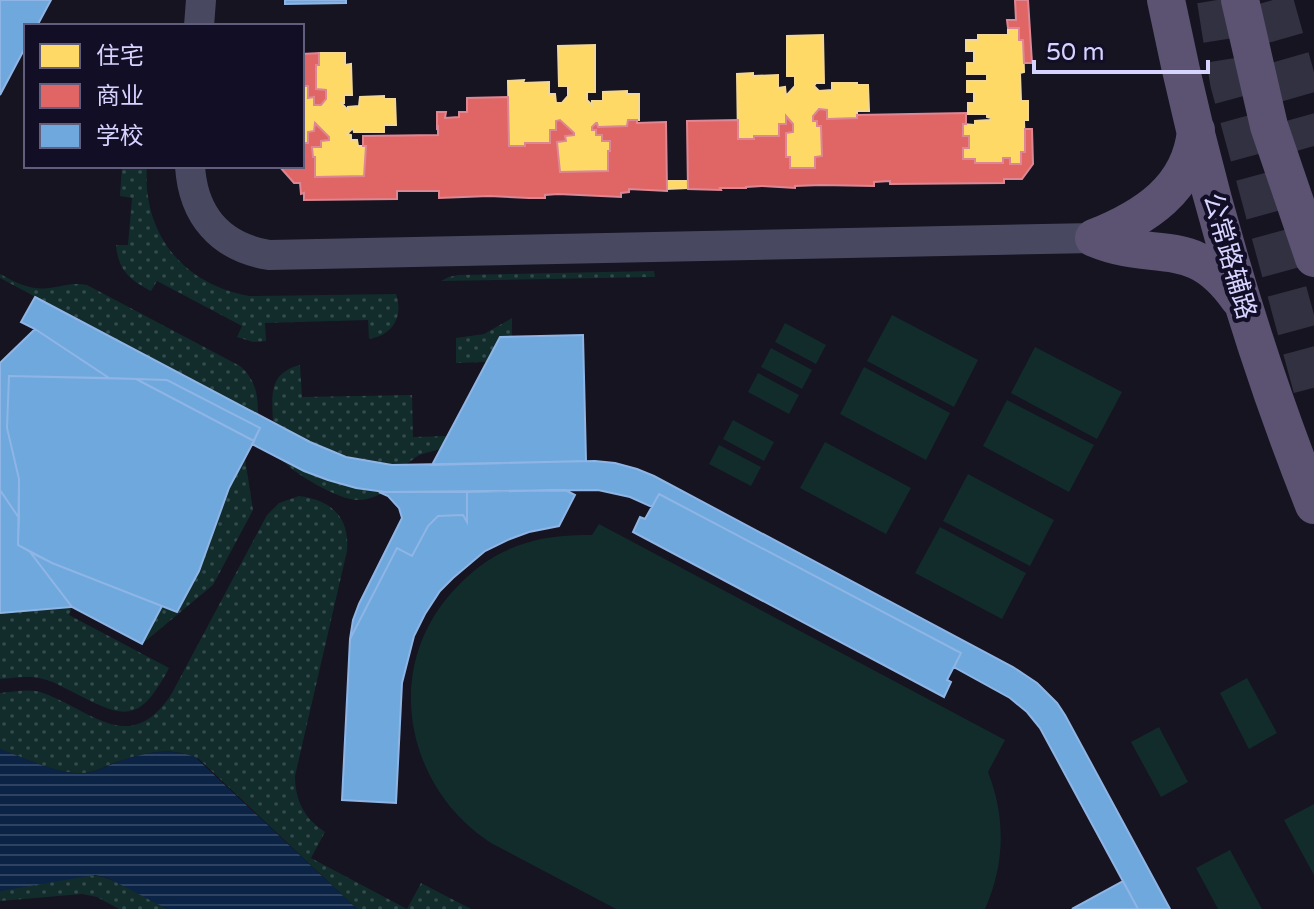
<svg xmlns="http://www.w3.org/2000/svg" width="1314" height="909" font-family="'Varela Round','Noto Sans SC',sans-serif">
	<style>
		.grass { fill: url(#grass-dots) }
		.garden { fill: #122c2c }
		.water { fill: url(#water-rules) }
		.homes { fill: #ffd966; stroke: #f3d794; stroke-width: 2 }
		.shops { fill: #e06666; stroke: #dd8794; stroke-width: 2 }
		.schools { fill: #6fa8dc; stroke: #8eb5e6; stroke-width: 2 }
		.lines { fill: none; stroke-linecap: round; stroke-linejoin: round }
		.trunk-tunnel { stroke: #323141; stroke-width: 40; stroke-dasharray: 40 20; stroke-linecap: butt }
		.tertiary { stroke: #484861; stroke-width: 30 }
		.primary { stroke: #5c5272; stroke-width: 38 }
		.labels { text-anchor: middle; stroke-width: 8; stroke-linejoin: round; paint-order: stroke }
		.street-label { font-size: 26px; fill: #d7d3ff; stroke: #110e26 }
	</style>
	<defs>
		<pattern id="grass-dots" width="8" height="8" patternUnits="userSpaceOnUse" patternTransform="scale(2)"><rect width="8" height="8" fill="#122c2c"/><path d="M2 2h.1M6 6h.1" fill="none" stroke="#344a4c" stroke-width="1.8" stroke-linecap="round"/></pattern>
		<pattern id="water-rules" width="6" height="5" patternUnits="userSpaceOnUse" patternTransform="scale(2)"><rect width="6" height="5" fill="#0b2345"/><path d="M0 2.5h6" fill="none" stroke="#2e4261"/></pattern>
	</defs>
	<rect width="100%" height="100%" fill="#151420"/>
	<path class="grass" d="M122,166h25c-5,67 36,119 103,130l146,-2c8,23 -4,42 -27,45l-1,-19 -103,3 1,18 -13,1 -16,-5 5,-11 -85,-45 -6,10c-21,-11 -33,-21 -35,-46h12l4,-47 -12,-2z
		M654,271l1,6 -214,4 8,-4 9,-2z
		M0,274c15,8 31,17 49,14 15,-2 22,-6 38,-3l153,81c16,14 18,29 18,49l-258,-137z
		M512,318v19l-13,1 -13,24 -30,1v-25l28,-4z
		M300,365l2,32 110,-2 1,42 34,-1 -7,13 -21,6 -15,11c-49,-2 -89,-21 -131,-43 -1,-27 -5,-50 27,-58z
		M245,458l8,52 -40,75 -71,59 20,-38 15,6 22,-41 30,-83z
		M280,458l48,22 54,13c-7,4 -15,7 -24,7 -20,0 -65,-27 -78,-42z
		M299,496c33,4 51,22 48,55l-52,225c0,24 9,42 30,56l-14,26 96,51 14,-26 50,26h-114l-158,-150c-29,-14 -56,-6 -85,4 -10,4 -19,9 -30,10 -26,2 -59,-15 -84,-24v-56c14,-1 30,-5 43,0 48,17 88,65 129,0l95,-178 12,-12z
		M72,607l-3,8 100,53c-30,57 -45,51 -98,23 -9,-4 -18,-10 -28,-12 -14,-4 -29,-1 -43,0v-66z
		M84,875c27,-2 59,21 83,34h-48l-22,-12 -15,-3 -82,7v-10z"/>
	<path class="garden" d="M892,315l86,45 -24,47 -87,-46z
		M785,323l41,22 -10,19 -41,-22z
		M1035,347l87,45 -25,47 -86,-46z
		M771,348l41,22 -10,19 -41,-22z
		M864,367l86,46 -24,47 -86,-46z
		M758,373l41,22 -10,19 -41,-22z
		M1007,400l87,45 -25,47 -86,-46z
		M733,420l41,22 -10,19 -41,-22z
		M825,442l86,46 -25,46 -86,-46z
		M719,445l42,22 -10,19 -42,-22z
		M968,474l86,46 -24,46 -87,-45z
		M599,524l406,216 -17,32c18,46 17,92 -3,137h-369l-125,-66c-86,-56 -110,-176 -36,-254 19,-21 43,-38 71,-46 21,-7 43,-8 66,-8z
		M940,527l86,46 -24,46 -87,-46z
		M1247,678l30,55 -28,16 -29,-56z
		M1159,727l29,55 -27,15 -30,-55z
		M1314,804v71l-30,-55z
		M1230,850l32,59h-44l-22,-41z"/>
	<path class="water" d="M0,749c26,9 57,26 85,24 11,-1 20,-6 30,-10 28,-10 52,-16 80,-6l162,152h-190l-59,-31 -13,-3 -95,16z"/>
	<path class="homes" d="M1008,28h11v12h4l1,32 -4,1 1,28h7v19h-4l1,32h-4v12h-11v-6h-7v5h-28v-4h-12v-11h6v-12h-6v-12l12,1v-4l15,-1 1,-2 -4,-1v-3h-19v-11h6v-11h-7v-11h20v-7h-20v-11h7v-12h-8v-11h12v-5h30z
		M823,35l1,48h-8l-2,3 5,5 13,-1v-7h25v2h11l1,26h-12v7l-30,1v-9l-8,-1 -6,7v5h4v5h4l1,30 -7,1v11h-25v-11h-4v-24l7,-1v-8l-7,-8v8h-7v12l-41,3 -1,-65 16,-1v3l25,-1v13l7,-1 1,9 9,-10v-10h-8v-40z
		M595,45v47h-8v8l5,5v-4h11v-9l24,-1v3h12v26h-11l-1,6 -29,1 -1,-4h-1l-4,4v3h4v5h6v6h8v10h-2v20l-48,1 -3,-30 9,-1 -1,-5 9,-1 -14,-15 -4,1v9h-6v13h-25v3h-16l-1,-65 16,-1 -1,3 26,-1v12h6l1,9h6l6,-7v-10h-9l-1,-40z
		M319,53h26v12l6,-1 1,31h-8v8h-3l7,7v-3l11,-1 1,-9 24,-1v3h11l1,26h-12v7h-30l-1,-4 -6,6 4,1v5h6l1,6h8l-2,30 -49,1v-20h-2l-1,-10h9v-6l8,-1v-3l-14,-14 -1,8 -6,1v11h-6v-57h6v12l6,-1v8h7l5,-6v-9l-10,-1v-24h3z
		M667,181h21v7l-21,1z"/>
	<path class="shops" d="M1015,0h13l4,63h-8l-1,-23h-4v-12h-11l-1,-8h9z
		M319,53v12h-3v24l10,1v9l-5,6h-7v-8l-6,1v-12h-6v-32z
		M508,97l1,49h16v-3h25v-13h6v-9l4,-1 14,13v2l-9,1 1,5 -9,1 3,30 48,-1v-20h2v-10h-8v-6h-6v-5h-4v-3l4,-4h1l1,4 29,-1 1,-6h9v3l29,-1 1,69 -38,-2v3l-8,1v4l-63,-3 -13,1v3h-16l-40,-2 -50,2v-7h-42v8l-93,1v-7l-3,1 -1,-11h-6l-15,-17h23v-23h6v-11l6,-1 1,-8 14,14v3l-8,1v6h-9l1,10h2v20l49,-1 2,-30h-3v-10l75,-1v-8l-1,1v-16h9l-1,6 14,-1v-5h8v-14z
		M819,109l8,1v9l30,-1v-3l109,-2v11h-3v12h6v12h-6v11h12v4h28v-5h7v6h11v-12h4v-23h7l1,35 -11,15h-18v4l-114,1v-3l-16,1v4l-53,-1 -26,1v2l-33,-2 -16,1v1h-26l1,2 -33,-1 -1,-68 51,-1v19h16v-3h25v-12h7v-8l7,8v8l-7,1v24h4v11h25v-11l7,-1 -1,-30h-4v-5h-4v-5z"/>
	<path class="schools" d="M0,0h51l-14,26h-11v20l-26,49z
		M285,0h61v3l-61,1z
		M35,297l275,145 36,15 46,8 203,-4 20,2 22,6 17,7 359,191 24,16 20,20 8,12 105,194h-32l-98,-181 -13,-16 -17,-14 -56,-31 7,-14 -302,-159 -7,13 -22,-10 -32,-7 -213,2 -29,-4 -28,-8 -24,-9 -52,-27 8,-16 -93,-48 -58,-2 -74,-49 -14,-7z
		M35,329l74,49 -100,-2 -2,52 12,51v39l-19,-28v-127z
		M583,335l3,126 -154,4 68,-128z
		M9,376l127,3 118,62 -25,47 -30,83 -22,41 -125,-49 -34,-18 1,-66 -12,-51z
		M136,379l31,1 93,48 -6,13z
		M0,490l19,28 -1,27 12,7 42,55 -72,6z
		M565,490l10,5 -16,31 -30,6 -19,7 -25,12 -32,27 -13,13 -15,23 -11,22 -12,47 -6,120 -54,-3 8,-161 47,-91 15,8 16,-30 10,-10 25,-1 4,7v-30z
		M379,492h88v30l-4,-7 -25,1 -10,10 -16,30 -15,-8 -47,91 3,-19 6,-16 43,-86 -3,-10 -11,-12z
		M659,494l302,159 -14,27 4,2 -7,15 -311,-165 7,-15 5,2z
		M30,552l22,11 110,43 -20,38 -70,-37z
		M1123,881l15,28h-66z"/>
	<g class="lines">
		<path class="trunk-tunnel" d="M1217,0l13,82 84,309
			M1273,0l41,146"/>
		<path class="tertiary" d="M199,26l2,-26
			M190,166c3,49 30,81 79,89l825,-17"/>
		<path class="primary" d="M1166,0c35,172 83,342 148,505
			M1240,0l29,126 45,132
			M1094,238c62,26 99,-5 145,61
			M1094,238c50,-20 97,-49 102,-108"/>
	</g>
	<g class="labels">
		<g class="street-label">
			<text transform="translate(1230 256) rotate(74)" y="9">公常路辅路</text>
		</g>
	</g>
	<rect x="24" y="24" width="280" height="144" fill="#110e26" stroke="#605d7d" stroke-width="2"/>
	<rect x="40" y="44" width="40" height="24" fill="#ffd966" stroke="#605d7d" stroke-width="2"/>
	<text x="96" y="64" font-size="24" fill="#d7d3ff">住宅</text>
	<rect x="40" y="84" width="40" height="24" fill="#e06666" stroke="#605d7d" stroke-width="2"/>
	<text x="96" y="104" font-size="24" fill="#d7d3ff">商业</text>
	<rect x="40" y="124" width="40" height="24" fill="#6fa8dc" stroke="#605d7d" stroke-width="2"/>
	<text x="96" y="144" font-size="24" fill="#d7d3ff">学校</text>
	<path d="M1034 60v12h174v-12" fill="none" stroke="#d7d3ff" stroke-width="4"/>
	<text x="1046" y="60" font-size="24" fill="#d7d3ff" stroke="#110e26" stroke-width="6" paint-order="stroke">50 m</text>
</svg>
